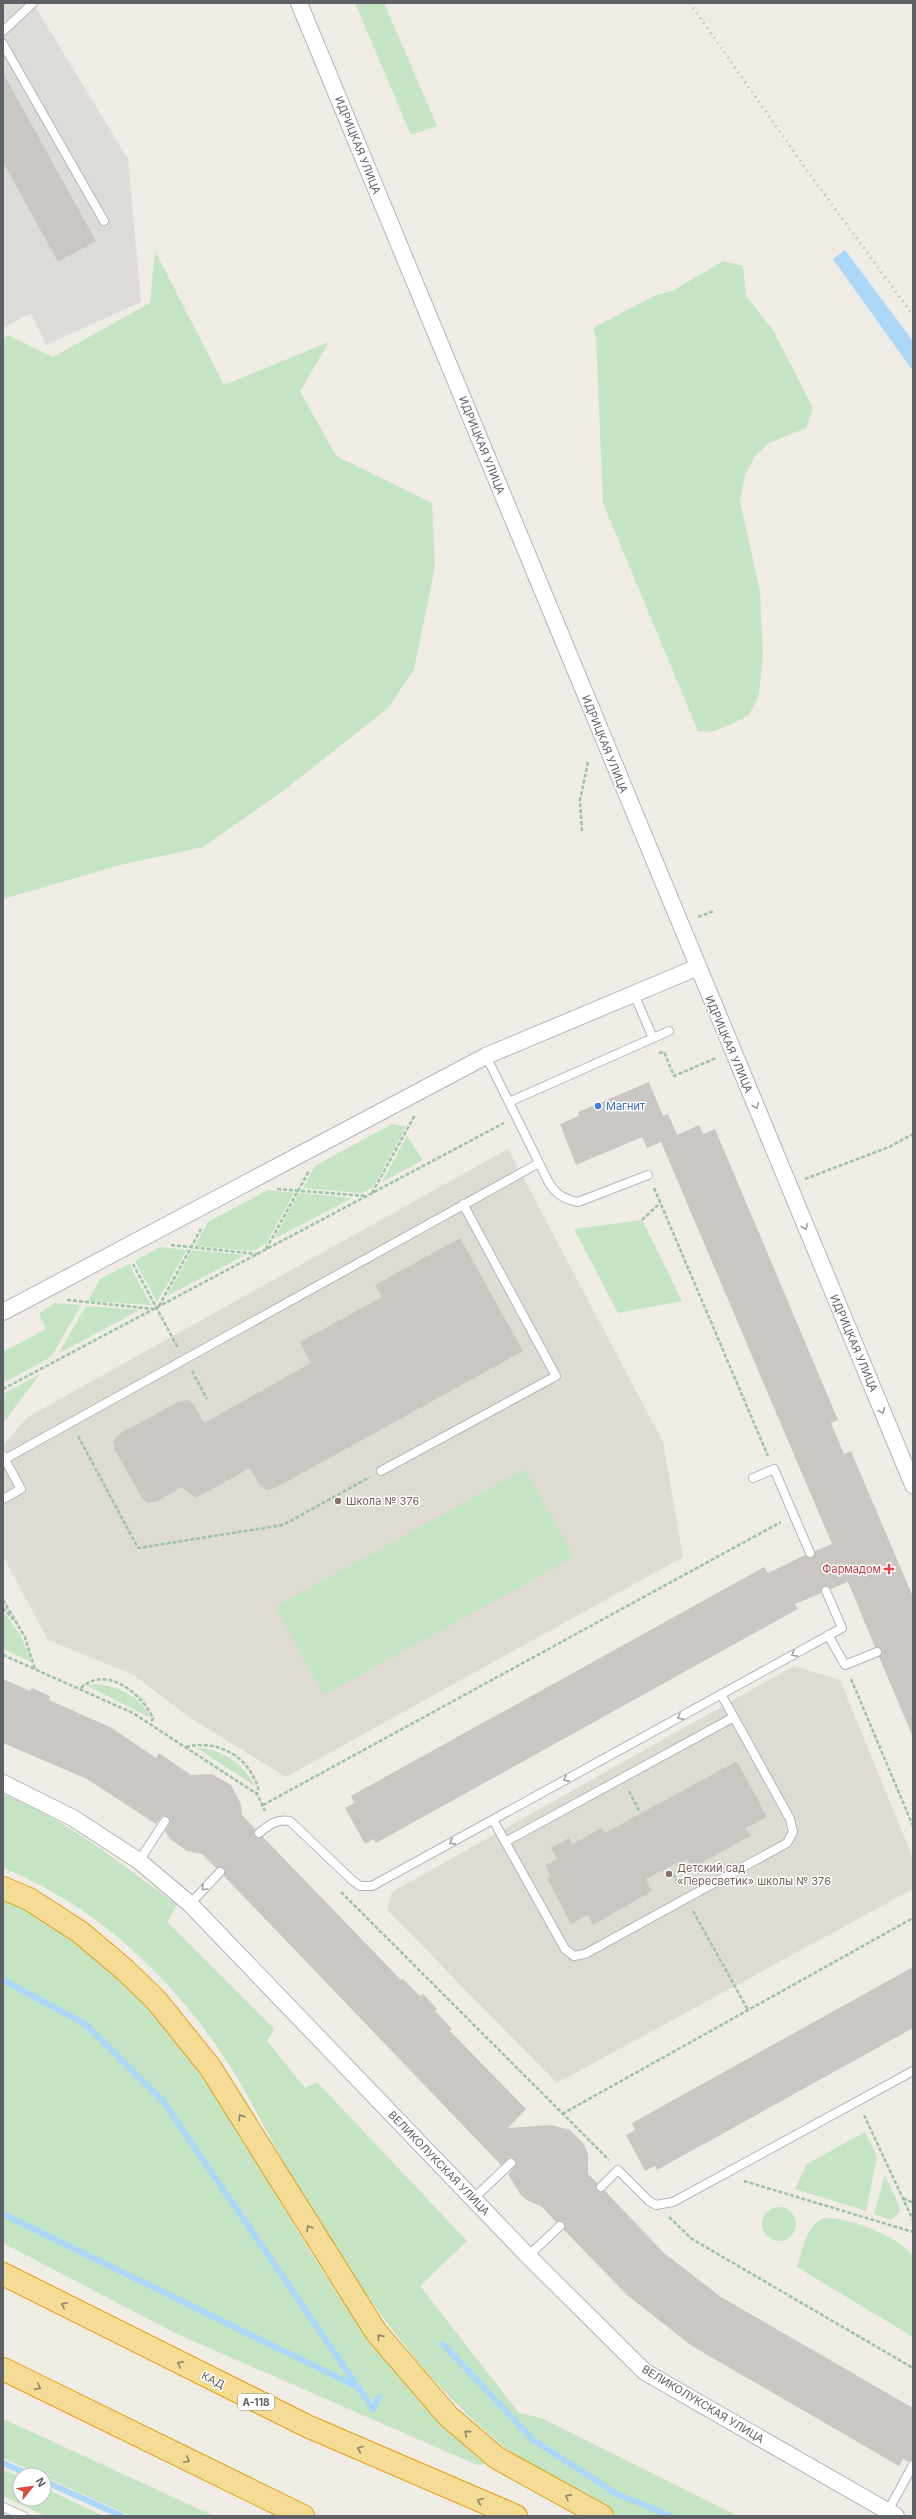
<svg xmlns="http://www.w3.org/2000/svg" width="916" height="2519" font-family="Inter,sans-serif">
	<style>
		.industrial { fill: #dddbd7 }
		.education { fill: #dedbd3 }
		.green { fill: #c4e4c4 }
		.water { fill: #abd8f9 }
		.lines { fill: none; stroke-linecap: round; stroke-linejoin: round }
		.stream { stroke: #abd8f9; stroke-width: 6 }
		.building { fill: #cac7c2 }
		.lane-casing { stroke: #b2b5b9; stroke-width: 10 }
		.street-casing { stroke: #b2b5b9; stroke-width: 18 }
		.highway-casing { stroke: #e39f10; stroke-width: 24 }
		.path { stroke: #9cc2a7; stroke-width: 2.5; stroke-dasharray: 4 2; stroke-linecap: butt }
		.lane { stroke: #fff; stroke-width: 8 }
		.street { stroke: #fff; stroke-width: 16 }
		.highway { stroke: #f5dc95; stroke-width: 22 }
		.rail { stroke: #b3b4b5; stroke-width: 3; stroke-dasharray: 1 5; stroke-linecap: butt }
		.oneway { stroke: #9ea0a3 }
		.oneway2 { stroke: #8b8573 }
		.shop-dot { fill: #3f7fe0; stroke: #fff; stroke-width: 1.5 }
		.education-dot { fill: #8d6e63; stroke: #fff; stroke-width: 1.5 }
		.health-dot { fill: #e0444e; stroke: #fff; stroke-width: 1.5 }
		.labels { text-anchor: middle; stroke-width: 3; stroke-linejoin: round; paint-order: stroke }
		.shield { fill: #fff; stroke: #8e9093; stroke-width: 1 }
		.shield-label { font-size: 10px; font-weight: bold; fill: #5d6065 }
		.street-label { font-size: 11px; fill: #5d6065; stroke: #fff }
		.shop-label { font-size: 11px; fill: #366cbe; stroke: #fff; text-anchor: start }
		.education-label { font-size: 11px; fill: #785e54; stroke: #fff; text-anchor: start }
		.health-label { font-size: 11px; fill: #be3a42; stroke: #fff; text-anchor: end }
	</style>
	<rect width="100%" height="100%" fill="#eeece5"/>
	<path class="industrial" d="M3,3h30l95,156 13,143 -95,43 -15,-32 -28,15z"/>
	<path class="education" d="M508,1149l155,293 20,115 -397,220 -99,-61 -53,-41 -86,-35 -45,-84v-110l23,-28z
		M794,1666l46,14 73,178v31l-356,194 -170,-173 5,-18z"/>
	<path class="green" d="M355,3h29l53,123 -26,9z
		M155,251l69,134 105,-43 -29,49 36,65 96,47 3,64 -21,102 -26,39 -105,83 -80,56 -83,18 -117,34v-560l5,-4 45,22 97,-54z
		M723,261l20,5 3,30 27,34 40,78 -7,20 -37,15 -14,13 -10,19 -5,26 20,90 3,65 -4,39 -10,20 -17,9 -21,8 -13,-1 -95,-228 -7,-166 -3,-9 61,-32 20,-6z
		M392,1124l14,3 -33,60 -12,6 -58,-5 12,-22z
		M407,1136l16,24 -41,22z
		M268,1190l26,3 -28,51 -13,7 -58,-5 13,-24z
		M299,1193l53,5 -78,41z
		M642,1220l40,81 -64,12 -44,-84z
		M160,1247l27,3 -30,52 -22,-41z
		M192,1250l53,5 -78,41z
		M129,1264l22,41 -63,-4 12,-22z
		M55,1303l26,2 -30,52 -48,26v-31l43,-23 -7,-16z
		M86,1306l54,4 -81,43z
		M40,1374l-37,49v-29z
		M525,1469l49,88 -250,138 -49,-88z
		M3,1611l18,25 11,26 -29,-13z
		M94,1684c24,2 46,12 57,34l-65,-33z
		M197,1748c26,1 46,16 58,38z
		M3,1794c66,27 118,70 174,111l-10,17 107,107 -7,12 38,47 12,-6 150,159 -47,45 99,127 22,5 197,98c-30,0 -59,0 -88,0 -11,0 -26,2 -37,-1 -34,-12 -77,-43 -105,-65 -91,-72 -156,-172 -215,-271 -19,-33 -36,-67 -55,-100 -55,-91 -135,-171 -235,-211z
		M3,1898c176,81 235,248 336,398 42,62 90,118 146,168l-8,1 -302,-132 -172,-90z
		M865,2132l12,25 -11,54 -71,-22 12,-25z
		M885,2175l15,33 -1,5 -8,7 -17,-6z
		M762 2224a17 17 0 1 1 34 0a17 17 0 1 1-34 0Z
		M826,2218c27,1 70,17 87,38v81l-116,-70c6,-16 9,-45 29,-49z
		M3,2419l5,2 206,95h-83l-128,-58z
		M3,2469l17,8v22h24v-11l60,28h-59l-42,-20z"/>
	<path class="water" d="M845,250l68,91v30l-80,-112z"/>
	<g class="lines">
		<path class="stream" d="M3,1980l82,44 78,77 210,308 6,-12
			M3,2214l355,173
			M443,2344l90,96 84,54 53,22
			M3,2463l27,12
			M44,2481l78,35"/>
	</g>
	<path class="building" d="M3,73l93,168 -38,21 -55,-100z
		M649,1082l14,34 5,-2 9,21 22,-10 4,9 12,-5 123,291 -7,3 13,31 7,-3 62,146v140l-34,-80 3,-7 -7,-3 -27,-65 -17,7 -7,-3 -3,7 -26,11 3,5 -422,234 -2,-4 -9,5 -20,-36 9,-5 -3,-7 413,-229 4,6 37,-18 7,3 3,-7 17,-7 -171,-402 -14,6 -5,-11 -66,28 -16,-41 19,-8 -1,-4z
		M460,1238l63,113 -248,137 -9,2 -7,-6 -9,-16 -54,30 -14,-11 -26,15 -8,1 -6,-5 -27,-48 -2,-9 6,-7 61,-33 8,-1 6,5 10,18 107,-60 -11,-21 82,-45 -7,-12z
		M3,1679l27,12 2,-3 18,8 -1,4 63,28 44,30 3,-5 32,22 21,-1 19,11 10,19 1,11 13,14v8h8l138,143 2,-1 17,17 3,-2 14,15 -2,2 17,18 -2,2 76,78 -18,19 43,-3 19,5 14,14 4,11v19l9,9v8h8l59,62 57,44 192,111v52l-4,2 -6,-3 -4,7 -207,-120 -65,-51 -63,-65v-8h-8l-15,-16 -13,-5 -8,-7 -12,-20 8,-9 -1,-5 -6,-2 -8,7 -277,-289v-8h-8l-14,-14 -15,-3 -17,-12 -5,-8 5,-9 -2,-5 -6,-1 -6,8 -69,-45 -84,-36z
		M737,1761l30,56 -21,11 4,8 -58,32 -5,-8 -10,5 -1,-2 -30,16 6,12 -59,34 -5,-10 -17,9 -24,-46 4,-2 -6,-11 12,-6 -6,-11 18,-10 3,6 30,-16 3,5z
		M913,1967v61l-256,142 -2,-4 -10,5 -19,-36 9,-5 -3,-7z"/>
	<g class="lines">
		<defs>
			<path id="lane" d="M3,31l30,-28
				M3,44l101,177
				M634,994l19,44
				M486,1056l63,127c8,12 15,16 29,19l70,-27
				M509,1102l160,-71
				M3,1456l18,33 -18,10
				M5,1459l534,-296
				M381,1471l175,-95 -93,-172
				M753,1478l21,-9 36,84
				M828,1635l17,30 32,-13
				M493,1820l72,129 9,7 11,-2 202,-111 6,-11 -3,-13 -69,-125
				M259,1833c11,-9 17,-14 31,-12l63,60 7,5h12l470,-258 -16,-37
				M505,1842l229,-125
				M139,1861l26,-40
				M190,1904l30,-32
				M601,2187l17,-17 31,31 7,4 17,-3 240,-131
				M473,2199l38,-36
				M528,2256l32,-30
				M3,2507l20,9
				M888,2511l25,-46"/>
			<path id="street" d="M299,3l614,1482
				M3,1312l483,-256 212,-89
				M3,1783l70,35 66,43 51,43 338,352 117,116 251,144"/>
			<path id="highway" d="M3,1888l26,11 51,33 45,38 31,30 54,67 166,265 72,84 49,42 105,58
				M3,2274l304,152 209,90
				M3,2369l300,147"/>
		</defs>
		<use href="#lane" class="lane-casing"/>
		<use href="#street" class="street-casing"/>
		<use href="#highway" class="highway-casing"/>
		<path class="path" d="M582,831l-2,-31 8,-38
			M698,917l16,-6
			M659,1053l5,-1 10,24 42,-18
			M805,1179l84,-32 24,-13
			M654,1188l114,268
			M277,1189l89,7
			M372,1193l43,-78
			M642,1220l18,-17
			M171,1245l86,9
			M266,1249l43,-78
			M133,1264l45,84
			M67,1300l87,9
			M159,1306l42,-77
			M192,1371l15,28
			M3,1389l501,-266
			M78,1436l60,112 145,-23 87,-48
			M3,1600l22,37 10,33
			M3,1608l12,13
			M3,1655l130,58 124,81 8,17
			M851,1679l62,147
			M81,1688c25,-24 61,6 72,30l-2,6
			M186,1747c26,-7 55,5 67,29 3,6 7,12 4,18
			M629,1791l11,22
			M263,1805l518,-283
			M673,1874l6,12
			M341,1892l268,268
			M693,1911l55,99
			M562,2114l351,-196
			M864,2115l49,105
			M744,2181l169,51
			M903,2198l10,5
			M669,2217l23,22 221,129"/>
		<use href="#lane" class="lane"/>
		<use href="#street" class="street"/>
		<use href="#highway" class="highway"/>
		<path class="rail" d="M690,3l118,169 105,143"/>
	</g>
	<defs><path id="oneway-chevron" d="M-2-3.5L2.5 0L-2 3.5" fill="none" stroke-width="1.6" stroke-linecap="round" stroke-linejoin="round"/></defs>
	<g class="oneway">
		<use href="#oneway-chevron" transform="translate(756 1106) rotate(68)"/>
		<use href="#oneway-chevron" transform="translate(805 1227) rotate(67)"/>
		<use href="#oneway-chevron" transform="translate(882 1411) rotate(67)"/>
		<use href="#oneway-chevron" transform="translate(794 1654) rotate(151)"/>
		<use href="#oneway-chevron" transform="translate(680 1717) rotate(151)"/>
		<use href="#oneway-chevron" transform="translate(566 1779) rotate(151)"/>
		<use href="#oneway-chevron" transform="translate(452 1842) rotate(151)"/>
		<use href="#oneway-chevron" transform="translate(204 1888) rotate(134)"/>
	</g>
	<g class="oneway2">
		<use href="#oneway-chevron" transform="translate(241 2117) rotate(-122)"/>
		<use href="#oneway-chevron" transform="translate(309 2228) rotate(-123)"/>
		<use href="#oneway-chevron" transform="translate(64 2305) rotate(-153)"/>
		<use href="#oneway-chevron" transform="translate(380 2337) rotate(-129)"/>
		<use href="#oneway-chevron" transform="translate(180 2364) rotate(-154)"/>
		<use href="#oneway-chevron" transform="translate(38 2387) rotate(26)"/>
		<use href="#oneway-chevron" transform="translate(467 2433) rotate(-140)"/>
		<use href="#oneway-chevron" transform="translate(360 2449) rotate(-157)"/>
		<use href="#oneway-chevron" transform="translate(187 2460) rotate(26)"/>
		<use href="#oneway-chevron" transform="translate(568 2497) rotate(-151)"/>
		<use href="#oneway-chevron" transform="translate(480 2501) rotate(-157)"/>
	</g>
	<circle class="shop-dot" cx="598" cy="1106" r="4"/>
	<g class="education-dot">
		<circle cx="338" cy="1501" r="4"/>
		<circle cx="669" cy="1874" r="4"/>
	</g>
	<path class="health-dot" d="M887 1563h4v4h4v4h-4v4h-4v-4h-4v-4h4z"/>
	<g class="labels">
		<rect class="shield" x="238" y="2394" width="36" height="16" rx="3"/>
		<g class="shield-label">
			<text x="256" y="2406">А-118</text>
		</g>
		<g class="street-label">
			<text transform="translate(358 145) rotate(68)" y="4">ИДРИЦКАЯ УЛИЦА</text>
			<text transform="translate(482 445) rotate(68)" y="4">ИДРИЦКАЯ УЛИЦА</text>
			<text transform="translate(605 744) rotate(68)" y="4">ИДРИЦКАЯ УЛИЦА</text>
			<text transform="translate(729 1044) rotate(67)" y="4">ИДРИЦКАЯ УЛИЦА</text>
			<text transform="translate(854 1343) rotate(67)" y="4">ИДРИЦКАЯ УЛИЦА</text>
			<text transform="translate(439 2163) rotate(46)" y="4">ВЕЛИКОЛУКСКАЯ УЛИЦА</text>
			<text transform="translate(213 2380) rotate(26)" y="4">КАД</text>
			<text transform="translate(703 2404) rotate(31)" y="4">ВЕЛИКОЛУКСКАЯ УЛИЦА</text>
		</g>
		<g class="shop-label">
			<text x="606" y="1110">Магнит</text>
		</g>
		<g class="education-label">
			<text x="346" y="1505">Школа № 376</text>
			<text x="677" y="1872">Детский сад<tspan x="677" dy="13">«Пересветик» школы № 376</tspan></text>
		</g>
		<g class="health-label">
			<text x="881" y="1573">Фармадом</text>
		</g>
	</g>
	<rect width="916" height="2519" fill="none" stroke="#5d6065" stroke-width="8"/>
	<g transform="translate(32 2487) rotate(61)"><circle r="19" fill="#ffffff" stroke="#bebfc1"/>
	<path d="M0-3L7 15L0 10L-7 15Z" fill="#dd473c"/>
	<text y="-6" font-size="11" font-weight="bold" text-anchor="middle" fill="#5d6065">N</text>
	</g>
</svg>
